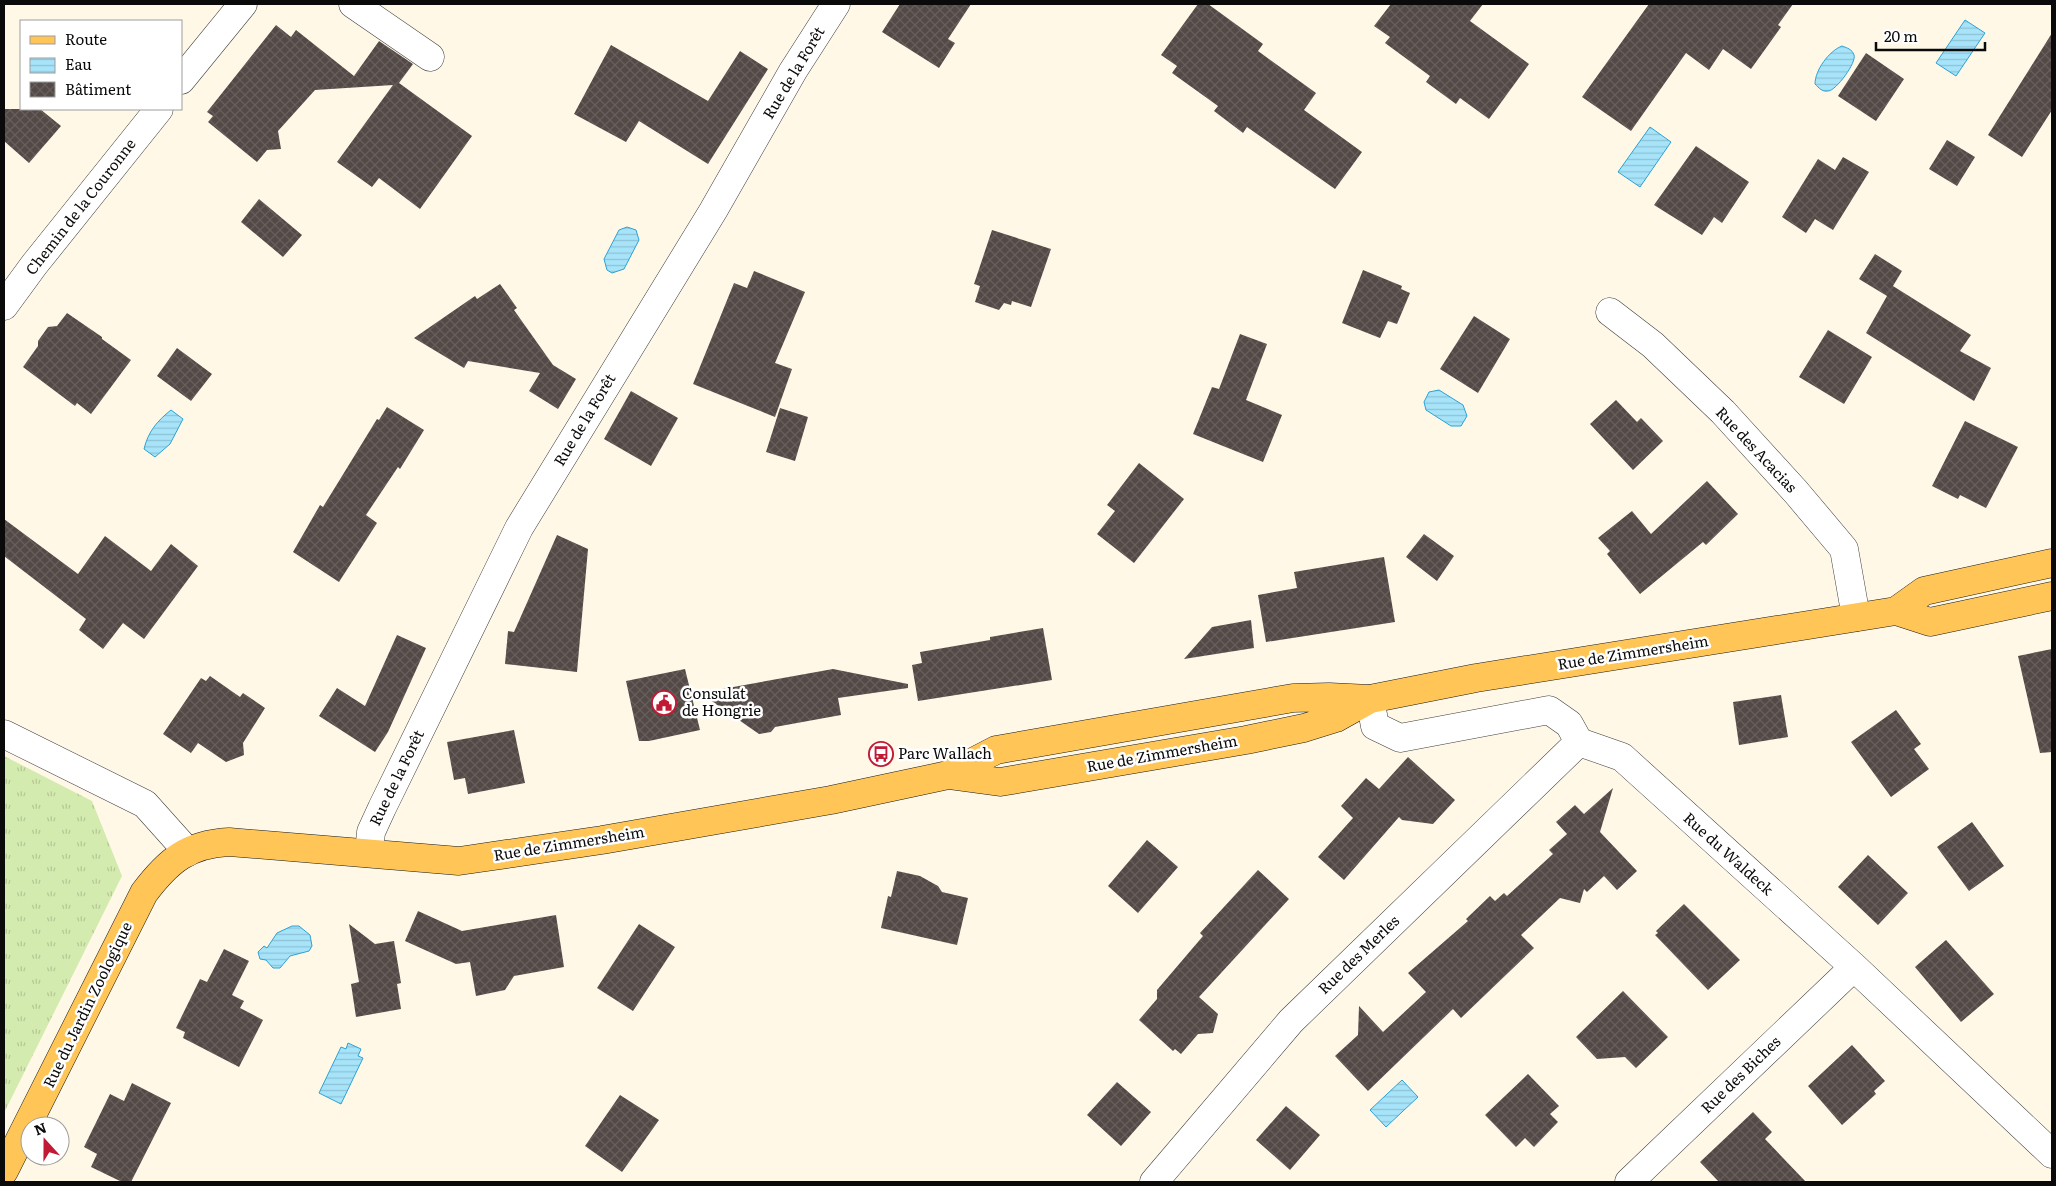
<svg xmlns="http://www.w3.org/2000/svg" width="2056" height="1186" font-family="Literata,serif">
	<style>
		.grass { fill: url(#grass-tufts) }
		.water { fill: url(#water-rules); stroke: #2aa3d6 }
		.building { fill: url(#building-cross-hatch) }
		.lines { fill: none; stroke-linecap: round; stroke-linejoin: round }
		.minor-casing { stroke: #3d3d3d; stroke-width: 29 }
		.major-casing { stroke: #1b1b1b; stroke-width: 29 }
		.minor { stroke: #fff; stroke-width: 28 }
		.major { stroke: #ffc557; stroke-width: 28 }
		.labels { text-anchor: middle; stroke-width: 5; stroke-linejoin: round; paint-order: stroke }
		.street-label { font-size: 15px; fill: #0a0a0a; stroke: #fff }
		.poi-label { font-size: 15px; fill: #0a0a0a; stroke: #fff; text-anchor: start }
	</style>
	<defs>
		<pattern id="grass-tufts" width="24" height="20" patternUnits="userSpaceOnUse" patternTransform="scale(1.25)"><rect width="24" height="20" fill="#d4ebaf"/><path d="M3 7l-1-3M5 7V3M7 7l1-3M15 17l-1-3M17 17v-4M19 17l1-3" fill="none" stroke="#b5c895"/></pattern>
		<pattern id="water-rules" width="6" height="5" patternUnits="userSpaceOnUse" patternTransform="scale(1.25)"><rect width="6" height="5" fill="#a7e4fa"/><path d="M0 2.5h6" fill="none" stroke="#8ec2d5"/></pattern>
		<pattern id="building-cross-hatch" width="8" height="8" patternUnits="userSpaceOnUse" patternTransform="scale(1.25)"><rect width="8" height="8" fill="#534946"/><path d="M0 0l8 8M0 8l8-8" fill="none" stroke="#675f5c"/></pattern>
	</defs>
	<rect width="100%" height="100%" fill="#fff8e7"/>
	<path class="grass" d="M4,756l88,45 30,75 -118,237z"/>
	<path class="water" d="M1965,20l20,13 -29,43 -20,-13z
		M1842,46c5,2 10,3 12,9 3,7 -18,36 -26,36 -6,1 -9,-3 -13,-7 0,-14 14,-33 27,-38z
		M1650,127l21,15 -31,45 -22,-15z
		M627,227l9,3 3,10 -15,29 -12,4 -5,-3 -3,-11 15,-29z
		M1439,390l24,15 4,11 -6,10h-10l-25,-16 -2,-8 5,-10z
		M171,410l12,9 -13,25 -15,13 -11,-8c4,-17 13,-28 27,-39z
		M292,926h7l11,9 2,11 -3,5 -19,5 -10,12h-7l-7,-8 -6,-1 -2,-7 6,-6 3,2 10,-15z
		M348,1043l13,6 -3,7 5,2 -22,46 -22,-11 22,-46 5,2z
		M1402,1080l16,17 -32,30 -16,-17z"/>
	<path class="building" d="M900,4h71l-23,35 7,4 -16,25 -57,-36z
		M1198,4h10l55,40 -5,7 58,42 -12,17 58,42 -27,37 -88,-62 -4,6 -29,-22 4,-5 -46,-33 5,-7 -16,-11z
		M1391,4h92l-13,17 59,43 -40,55 -29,-21 -4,6 -30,-22 4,-6 -45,-33 5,-6 -16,-11z
		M1649,4h144l-15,21 3,2 -30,42 -28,-20 -14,21 -23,-17 -55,78 -49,-34z
		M276,25l15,12 5,-7 58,46 25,-35 34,23 -14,19 73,53 -52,73 -41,-31 -7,9 -35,-25 56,-77 -78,5 -37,41 3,18 -14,1 -10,12 -49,-40 5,-6 -6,-4z
		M2052,33v77l-30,47 -34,-22z
		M611,45l97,56 32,-50 28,18 -60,95 -69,-43 -13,21 -52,-28z
		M1866,53l38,26 -28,42 -38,-25z
		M4,109h36l21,17 -32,37 -25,-22z
		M1947,140l28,17 -18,29 -28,-17z
		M1696,146l53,36 -27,41 -8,-6 -12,18 -48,-30z
		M1843,157l26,15 -36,58 -18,-11 -9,14 -24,-16 36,-58 17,11z
		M259,199l43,36 -19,22 -42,-35z
		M992,230l59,19 -20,58 -19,-6 -1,4 -7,-2 -5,7 -24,-8 5,-16 -6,-2z
		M1875,254l27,17 -9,15 78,49 -11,16 31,17 -17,33 -108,-68 21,-37 -28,-17z
		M1363,270l39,16 -1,3 9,4 -13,31 -9,-3 -8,17 -38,-15z
		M754,271l51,21 -30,71 17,6 -17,48 -82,-33 41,-101 13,5z
		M500,284l17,24 -3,2 39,55 23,14 -18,30 -29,-18 11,-18 -72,-12 -4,7 -50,-30 61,-42 2,3z
		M67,313l35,24v2l29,21 -40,54 -14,-11 -2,3 -52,-39 15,-21v-5l10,-14 9,-1z
		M1474,316l36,23 -32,54 -38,-24z
		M1828,330l44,27 -28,47 -45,-27z
		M1240,334l27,10 -21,56 36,15 -19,47 -70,-28 19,-47 7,2z
		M177,348l35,26 -21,27 -34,-25z
		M631,391l47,27 -27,48 -47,-27z
		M1616,400l21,22 4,-4 22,23 -30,29 -43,-46z
		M387,407l37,23 -24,39 -2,-2 -32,48 11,8 -38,59 -46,-30 27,-47 3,2 54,-88 2,1z
		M780,408l28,9 -13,44 -29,-9z
		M1965,421l53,26 -32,61 -26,-13 -2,4 -26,-13z
		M1139,463l45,36 -50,64 -37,-29 18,-23 -8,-6z
		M1707,481l31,33 -32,31 -3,-3 -63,52 -33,-40 3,-3 -12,-13 34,-27 19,23z
		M4,519l74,55 27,-38 46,35 20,-27 27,22 -54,73 -21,-16 -20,26 -24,-19 7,-11 -82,-63z
		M1424,534l30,22 -17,25 -31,-24z
		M557,535l31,14 -11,123 -72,-8 3,-33 6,1z
		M1384,557l11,65 -129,20 -8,-47 39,-7 -3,-16z
		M1251,620l3,28 -70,11 28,-32z
		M1043,628l9,52 -134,21 -6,-36 10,-2 -2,-11 70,-12v-3z
		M397,635l29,13 -38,84 -13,20 -56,-36 18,-28 28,18z
		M2052,649v103l-12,1 -22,-97z
		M685,669l15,61 -51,11h-10l-13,-60z
		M833,669l75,15v4l-70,10 3,17 -66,12 -4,5 -12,2 -59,-41z
		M210,676l30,21 3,-4 22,15 -22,35 1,12 -18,7 -28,-19 -7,10 -28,-19 38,-56 5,3z
		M1781,695l7,42 -49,8 -6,-43z
		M1896,710l25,34 -7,5 15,20 -38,28 -40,-55z
		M514,730l11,53 -57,11 -3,-16 -11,2 -7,-38z
		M1408,757l47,43 -22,24 -31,-4 -3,-3 -55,63 -26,-23 35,-39 -12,-12 25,-28 13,11z
		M1613,788l-13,44 37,39 -20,19 -13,-14 -17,16 -3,-3 -4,14 -20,-5 -39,37 13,13 -73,70 -8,-9 -85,82 -33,-35 23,-21 1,-29 24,26 43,-40 -18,-19 60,-52 -2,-2 24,-23 5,5 9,-8 3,3 46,-42 -4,-4 18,-16 -11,-12 19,-17 9,9z
		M1972,822l32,44 -35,25 -32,-44z
		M1147,840l31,27 -40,46 -30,-27z
		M1868,855l40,38 -30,32 -40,-38z
		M1258,870l31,29 -90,98 19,17 -5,19 -15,1 -17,20 -6,-5 -2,2 -34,-31 18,-21v-9l46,-54 -3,-3z
		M897,871l23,5 18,10 4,6 26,6 -11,47 -76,-17 7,-32 3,1z
		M1684,904l56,56 -32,30 -53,-55 3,-2 -2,-2z
		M418,911l44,20 94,-16 8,52 -50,9 -9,14 -29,6 -6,-34 -14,2 -51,-23z
		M349,924l26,20 19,-3 7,42 -4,1 4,25 -45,8 -5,-33 8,-2z
		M639,924l36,23 -42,64 -36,-23z
		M1946,940l48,54 -33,28 -46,-55z
		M224,949l25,12 -17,34 12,6 -4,7 23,12 -24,47 -56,-29 2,-6 -9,-4 24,-49 7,3z
		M1623,991l45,46 -32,31 -11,-11 -28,2 -21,-22z
		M1852,1045l33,36 -11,10 2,3 -34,31 -34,-39z
		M1528,1074l31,32 -9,8 8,8 -24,25 -9,-9 -9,9 -31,-32z
		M1117,1082l34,30 -30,34 -34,-31z
		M132,1083l39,20 -40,79h-9l-31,-15 6,-13 -13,-7 26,-53 14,7z
		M620,1095l39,25 -37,52 -37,-26z
		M1286,1106l34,29 -30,35 -34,-30z
		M1753,1112l19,20 -7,7 41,43h-87l-19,-20z"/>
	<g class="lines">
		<defs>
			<path id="minor" d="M353,4l77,53
				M181,80l62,-76
				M4,306l30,-41 125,-156
				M1610,312l43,33 70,67 73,80 48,57 12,68
				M1370,699l5,27 25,12 149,-28 20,14 10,18 43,15 232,210 198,187
				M4,734l141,70 43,48
				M369,853l2,-21 11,-24 137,-280 194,-317 80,-140 43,-67
				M1154,1182l137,-161 288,-279
				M1629,1182l225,-215"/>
			<path id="major" d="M1896,611l34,11 122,-26
				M948,775l52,7 246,-42 58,-12 32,-10 34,-19
				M4,1171l140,-278c24,-32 44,-49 85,-51l230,19 143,-21 229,-40 117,-25 48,-25 297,-52 36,-1 41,2 106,-21 420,-67 28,-20 128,-28"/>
		</defs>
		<use href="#minor" class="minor-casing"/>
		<use href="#major" class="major-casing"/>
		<use href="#minor" class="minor"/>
		<use href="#major" class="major"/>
	</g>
	<defs>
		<symbol id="civic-ring" viewBox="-11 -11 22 22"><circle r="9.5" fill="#fff" stroke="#c11a34" stroke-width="1.5"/><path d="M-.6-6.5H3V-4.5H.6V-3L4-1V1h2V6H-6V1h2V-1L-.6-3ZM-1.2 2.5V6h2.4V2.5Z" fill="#c11a34"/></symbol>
		<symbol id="bus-ring" viewBox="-11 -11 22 22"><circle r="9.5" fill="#fff" stroke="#c11a34" stroke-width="1.5"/><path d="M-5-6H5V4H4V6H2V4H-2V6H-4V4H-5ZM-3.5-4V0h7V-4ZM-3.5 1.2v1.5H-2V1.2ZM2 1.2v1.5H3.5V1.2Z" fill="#c11a34"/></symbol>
	</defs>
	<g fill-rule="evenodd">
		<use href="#civic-ring" x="650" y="689" width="28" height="28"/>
		<use href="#bus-ring" x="867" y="740" width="28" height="28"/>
	</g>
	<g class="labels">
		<g class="street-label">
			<text transform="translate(794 73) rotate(-59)" y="5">Rue de la Forêt</text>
			<text transform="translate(81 207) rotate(-52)" y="5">Chemin de la Couronne</text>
			<text transform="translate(585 420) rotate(-59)" y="5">Rue de la Forêt</text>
			<text transform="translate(1756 450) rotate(47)" y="5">Rue des Acacias</text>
			<text transform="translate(1633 653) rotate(-9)" y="5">Rue de Zimmersheim</text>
			<text transform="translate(1162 754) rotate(-10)" y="5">Rue de Zimmersheim</text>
			<text transform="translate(397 778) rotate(-64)" y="5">Rue de la Forêt</text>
			<text transform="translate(569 844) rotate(-9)" y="5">Rue de Zimmersheim</text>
			<text transform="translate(1728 854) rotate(42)" y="5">Rue du Waldeck</text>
			<text transform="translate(1359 955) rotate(-44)" y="5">Rue des Merles</text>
			<text transform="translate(88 1005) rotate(-64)" y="5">Rue du Jardin Zoologique</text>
			<text transform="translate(1741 1075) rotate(-44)" y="5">Rue des Biches</text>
		</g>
		<g class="poi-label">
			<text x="682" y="699">Consulat<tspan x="682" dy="17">de Hongrie</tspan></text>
			<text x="898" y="759">Parc Wallach</text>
		</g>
	</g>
	<rect width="2056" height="1186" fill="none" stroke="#0a0a0a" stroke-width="10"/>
	<rect x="20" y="20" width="162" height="90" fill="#ffffff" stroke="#9d9d9d"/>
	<rect x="30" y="36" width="25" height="8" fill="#ffc557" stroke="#9d9d9d"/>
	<text x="65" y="45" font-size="15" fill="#0a0a0a">Route</text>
	<rect x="30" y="58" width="25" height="15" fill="url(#water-rules)" stroke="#9d9d9d"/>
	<text x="65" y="70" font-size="15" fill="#0a0a0a">Eau</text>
	<rect x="30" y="82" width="25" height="15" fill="url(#building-cross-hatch)" stroke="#9d9d9d"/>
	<text x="65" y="95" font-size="15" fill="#0a0a0a">Bâtiment</text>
	<g transform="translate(45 1141) rotate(339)"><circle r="24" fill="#ffffff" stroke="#9d9d9d"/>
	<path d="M0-4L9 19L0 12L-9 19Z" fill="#c11a34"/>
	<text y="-8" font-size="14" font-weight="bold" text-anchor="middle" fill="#0a0a0a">N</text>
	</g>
	<path d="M1876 42v8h109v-8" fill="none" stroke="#0a0a0a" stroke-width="2.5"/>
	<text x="1884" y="42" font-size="15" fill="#0a0a0a" stroke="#ffffff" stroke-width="4" paint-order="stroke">20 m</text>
</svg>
